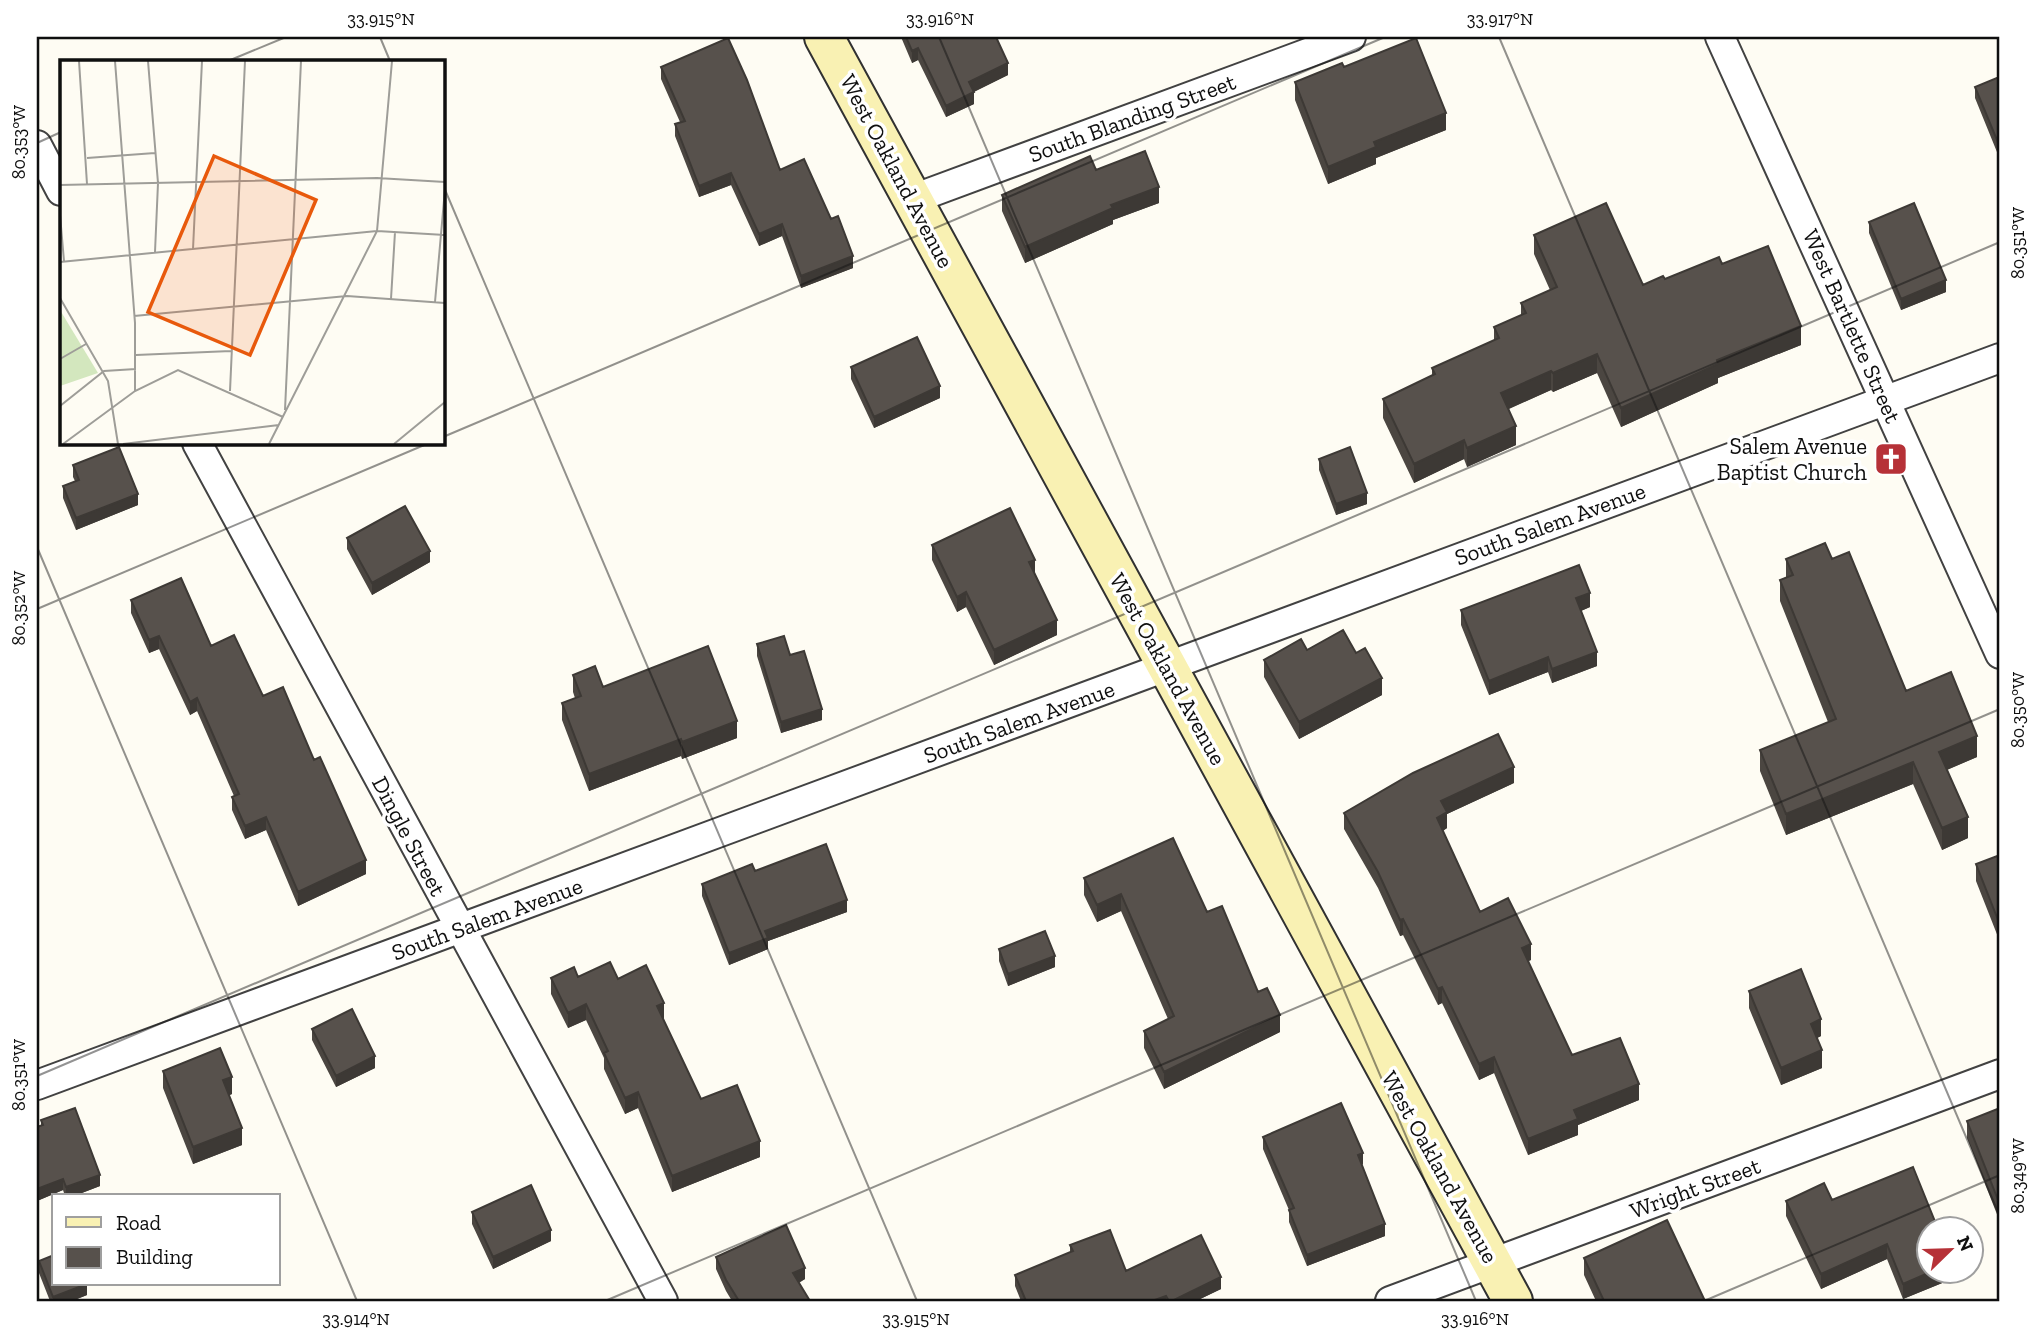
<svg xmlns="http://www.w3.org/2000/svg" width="2037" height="1338" font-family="'Zilla Slab',serif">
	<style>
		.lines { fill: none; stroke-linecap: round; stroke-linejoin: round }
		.street-casing { stroke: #424242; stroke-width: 32 }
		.secondary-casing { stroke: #313131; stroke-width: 42 }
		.street { stroke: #fff; stroke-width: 28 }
		.secondary { stroke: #f9f1b3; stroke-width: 38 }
		.wall { fill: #4b4641 }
		.shaded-wall { fill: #3d3935 }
		.building { fill: #57514c; stroke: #3d3935; stroke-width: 2 }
		.ticks { fill: none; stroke: #0f0f0f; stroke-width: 2; stroke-opacity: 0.45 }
		.labels { text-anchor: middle; stroke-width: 7; stroke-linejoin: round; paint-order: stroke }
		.street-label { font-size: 23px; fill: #0f0f0f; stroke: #fff }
		.poi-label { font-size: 23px; fill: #0f0f0f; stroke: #fff; text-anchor: end }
		.inset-road { fill: none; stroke: #9e9d98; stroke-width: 2 }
		.view { fill: #e8590c; fill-opacity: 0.15; stroke: #e8590c; stroke-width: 3.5 }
		.inset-edge { fill: none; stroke: #0f0f0f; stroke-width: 3.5 }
		.neatline { fill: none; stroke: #0f0f0f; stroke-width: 2.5 }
		.ticks-label { font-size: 18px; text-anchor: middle; fill: #0f0f0f }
	</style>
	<rect width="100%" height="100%" fill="#fefcf3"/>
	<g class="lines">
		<defs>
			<path id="street" d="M1720,37l280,617
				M37,145l24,46
				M913,199l438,-162
				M197,443l466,858
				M37,1085l1963,-727
				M1390,1301l610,-227"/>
			<path id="secondary" d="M824,37l689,1264"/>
		</defs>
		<use href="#street" class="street-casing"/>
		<use href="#secondary" class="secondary-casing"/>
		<use href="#street" class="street"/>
		<use href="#secondary" class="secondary"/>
	</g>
	<path class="wall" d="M901,37h95l12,38 -34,17v12l-28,13 -28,-57 -6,3z
		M661,67l119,103 73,98 -52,20 -19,-52 -23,10 -28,-61 -32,12 -24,-61v-12l5,-2 -19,-43z
		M1344,67l102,63 -70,28v6l-48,20 -33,-84v-18z
		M2000,81l-1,76 -24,-59v-11z
		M1096,170l63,33 -46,17v4l-88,39 -23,-52v-16z
		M1869,222l77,70 -45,18 -32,-77z
		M1534,235l109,50 79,-21 79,81 -83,33v5l-97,44 -24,-54 -44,19 -2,-2 -42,19 7,36 -49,22 -3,-8 -50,24 -31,-65v-19l49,-23v-8l62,-28v-13l27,-12v-12l29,-13 -16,-36z
		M851,367l89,31 -66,30 -23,-49z
		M1319,459l48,45 -31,11 -17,-45z
		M73,465l65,40 -62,25 -13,-32v-12l12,-5 -2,-4z
		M347,538l83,24 -58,33 -25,-46z
		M932,545l103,29 22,61 -63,30 -28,-58 -9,5 -25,-52z
		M1786,559h46l74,132 71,66 -30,13 21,68 -26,12 -29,-66 -127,51 -26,-64v-21l68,-28 -48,-121v-21l6,-3z
		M131,600l80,46 52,50 51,64 52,114 -68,32 -32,-76 -21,9 -13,-29v-13l2,-1 -37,-85 -7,4 -31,-66 -10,4 -18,-40z
		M1590,607l-9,4 16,55 -45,17 -4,-11 -59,23 -28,-70v-15z
		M757,644l33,11 32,65 -41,13 -24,-77z
		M1307,650l75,45 -83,44 -35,-62v-17z
		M573,675l30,12 134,51 -55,21 -1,-3 -92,35 -27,-71v-17l13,-5 -2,-6z
		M1514,783l-67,31v14l-4,3 37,81 51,48 -3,1 44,94 67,45 -61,25v10l-50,20 -34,-82 -15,7 -37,-77 -4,2 -35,-70 -3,1 -22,-48 -34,-59v-16z
		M2000,855v87l-24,-61v-17z
		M755,871l92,41 -79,29v8l-39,16 -27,-69v-12z
		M1084,878l123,34 51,80 22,40 -116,57 -20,-41v-17l24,-12 -47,-108 -24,11 -13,-27z
		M999,949l56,18 -47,19 -9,-25z
		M578,977l40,2 46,39 -1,1 38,80 59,58 -88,35 -34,-84 -13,6 -21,-45v-11l-18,-38 -18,8 -17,-34v-16z
		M1749,991l72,45 -4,2 5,30 -41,17 -32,-77z
		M312,1029l63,39 -39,19 -24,-47z
		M163,1071l69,23 -3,1 13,50 -49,19 -30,-76z
		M2000,1108v114l-33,-84v-17z
		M41,1120l59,66 -26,10h-9l-2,-6 -26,11v-74l4,-1z
		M1263,1137l100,27 -1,1 23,71 -78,30 -18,-44v-12l-26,-61z
		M1832,1200l120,71v8l-49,20 -16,-40 -66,30 -35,-73v-15z
		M472,1212l79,29 -58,28 -21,-45z
		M1070,1245l56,26 95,18 -25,12h-175l-6,-15v-11l55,-23z
		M716,1257l89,22 -6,4 11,18h-78l-6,-10 -10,-22z
		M1584,1258l121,43h-109l-12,-26z
		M39,1261l48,34 -15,6h-22l-11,-28z"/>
	<path class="shaded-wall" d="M918,48v12l-6,3v-12z
		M1008,63v12l-39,19v-12z
		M974,92v12l-28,13v-11z
		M1446,113v17l-70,28v6l-48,20v-17l46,-25z
		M2000,144v12l-1,1v-12z
		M731,173v12l-32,12v-11z
		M1159,187v16l-46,17v4l-88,39v-16l86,-42z
		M782,224v12l-23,10v-12z
		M853,256v12l-52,20v-12z
		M1946,280v12l-45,18v-11z
		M1801,326v19l-83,33v5l-97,44v-19l96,-48z
		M1597,354v19l-44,19v-19z
		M1551,371v19l-50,22v-19z
		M940,386v12l-66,30v-11z
		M1516,426v19l-49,22v-19z
		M1464,440v19l-50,24v-19z
		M1367,493v11l-31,11v-11z
		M138,494v11l-62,25v-12z
		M430,551v11l-58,33v-12z
		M1035,560v15l-6,-13z
		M966,592v15l-9,5v-15z
		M1590,593v14l-14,6v-15z
		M1057,620v15l-63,30v-15z
		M159,636v13l-10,4v-13z
		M1597,652v14l-45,17v-14z
		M1548,657v15l-59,23v-14z
		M1382,678v17l-83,44v-17z
		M197,698v13l-7,4v-13z
		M822,709v11l-41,13v-11z
		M737,721v17l-55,21v-17z
		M1977,736v21l-38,16v-21z
		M681,739v17l-92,35v-17z
		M1913,762v22l-127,51v-21z
		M1514,767v16l-67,31v14l-10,6v-16l4,-17z
		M266,817v13l-21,9v-13z
		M1968,817v21l-26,12v-22z
		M366,860v14l-68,32v-14z
		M1121,894v17l-24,11v-17z
		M847,900v12l-79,29v8l-39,16v-12l36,-22z
		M1403,919v16l-3,1v-16z
		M1531,944v16l-9,4v-16z
		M1055,956v11l-47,19v-12z
		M1442,987v16l-4,2v-16z
		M664,1003v15l-7,4v-16z
		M586,1004v16l-18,8v-15z
		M1280,1015v17l-116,57v-17z
		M1821,1019v17l-10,5v-17z
		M1822,1050v18l-41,17v-17z
		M375,1056v12l-39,19v-11z
		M1494,1057v16l-15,7v-16z
		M232,1077v17l-9,4v-18z
		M1639,1084v16l-61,25v10l-50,20v-16l46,-29z
		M638,1092v16l-13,6v-16z
		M242,1128v17l-49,19v-17z
		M760,1141v16l-88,35v-16z
		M1363,1153v11l-5,2v-11z
		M100,1175v11l-26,10h-8v-9z
		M63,1179v11l-26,11v-12z
		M1385,1224v12l-78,30v-11z
		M551,1230v11l-58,28v-12z
		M1887,1244v15l-66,30v-15z
		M805,1268v11l-12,6v-12z
		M1933,1271h19v8l-49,20v-15z
		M1221,1277v12l-25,12h-24z
		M87,1284v11l-15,6h-19v-4z
		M1166,1296v5h-14z"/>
	<path class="building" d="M906,37h90l12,26 -39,19 5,10 -28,14 -28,-58 -6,3z
		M728,38l19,42 33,90 24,-11 27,60 7,-3 15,40 -52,20 -19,-52 -23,10 -28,-61 -32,13 -24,-62 10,-3 -24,-54z
		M1416,38l30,75 -72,29 2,5 -48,20 -33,-85 47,-19 2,4z
		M1999,77l1,4v63l-1,1 -24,-58z
		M1145,151l14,36 -48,18 2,3 -88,39 -23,-52 88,-39 6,14z
		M1606,203l37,82 20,-9 2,3 54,-22 3,7 46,-18 33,80 -84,34 1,4 -97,44 -24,-54 -44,19 -2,-2 -50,22 15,33 -49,22 -3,-8 -50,24 -31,-65 52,-25 -3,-6 67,-30 -5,-11 32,-14 -5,-10 36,-16 -23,-52z
		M1914,203l32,77 -45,19 -32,-77z
		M917,337l23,49 -66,31 -23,-50z
		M119,447l19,47 -62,24 -13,-32 16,-6 -6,-15z
		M1350,447l17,46 -31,11 -17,-45z
		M405,506l25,45 -58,32 -25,-45z
		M1010,508l25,52 -6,2 28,58 -63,30 -28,-58 -9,5 -25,-52z
		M1825,543l7,16 17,-7 57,139 45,-19 26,64 -38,16 29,65 -26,11 -29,-66 -127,52 -26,-64 76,-31 -56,-139 13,-5 -7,-16z
		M1579,565l11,28 -14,5 21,54 -45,17 -4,-12 -59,24 -28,-71z
		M181,578l30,68 23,-11 29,61 20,-9 31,73 6,-3 46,103 -68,32 -32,-75 -21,9 -13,-29 7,-3 -42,-96 -7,4 -31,-66 -10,4 -18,-40z
		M1343,630l13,23 9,-5 17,30 -83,44 -35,-62 37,-21 6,11z
		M784,636l6,19 14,-4 18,58 -41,13 -24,-78z
		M708,646l29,75 -55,21 -1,-3 -92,35 -27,-71 19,-7 -8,-21 22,-9 8,21z
		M1498,734l16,33 -73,34 6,11 -10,6 43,94 28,-14 23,46 -9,4 50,107 48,-17 19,46 -65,26 4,9 -50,20 -34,-82 -15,7 -37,-77 -4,2 -35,-70 -3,1 -22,-48 -34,-59 69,-40z
		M1173,838l34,74 15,-6 36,86 9,-4 13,27 -116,57 -20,-41 30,-15 -53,-122 -24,11 -13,-27z
		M826,844l21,56 -82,31 3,7 -39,15 -27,-69 50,-20 3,7z
		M2000,855v70l-24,-61z
		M1045,931l10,25 -47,18 -9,-25z
		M610,962l8,17 28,-14 18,38 -7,3 44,93 36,-14 23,56 -88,35 -34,-84 -13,6 -21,-45 4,-2 -22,-47 -18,9 -17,-35 23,-11 4,10z
		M1801,969l20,50 -10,5 11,26 -41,18 -32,-77z
		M352,1009l23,47 -39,20 -24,-47z
		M220,1048l12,29 -9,3 19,48 -49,19 -30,-76z
		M1341,1103l22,50 -5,2 27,69 -78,31 -18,-45 5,-2 -31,-71z
		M75,1108l25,67 -34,12 -3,-8 -26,10v-62l6,-2 -2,-5z
		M2000,1108v97l-33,-84z
		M1913,1167l25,62h-10v42h5l-30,13 -16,-40 -66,30 -35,-73 38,-18 8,17z
		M531,1185l20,45 -58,27 -21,-45z
		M1667,1220l38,81h-101l-20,-43z
		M786,1225l19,43 -12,5 17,28h-71l-13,-21 -10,-23z
		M1110,1230l16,41 75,-36 20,42 -49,24h-3l-3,-5 -14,5h-126l-11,-26 58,-24 -3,-6z
		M54,1255v29h33l-34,13 -14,-36z"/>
	<path class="ticks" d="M380,37l10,24M939,37l537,1264M1499,37l501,1180M228,61l58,-24M37,143l24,-11M443,185l474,1116M443,437l942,-400M37,547l320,754M37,609l392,-166M37,1076l1963,-834M605,1301l1395,-592M1704,1301l296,-126"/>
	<defs>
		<symbol id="church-square" viewBox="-11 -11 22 22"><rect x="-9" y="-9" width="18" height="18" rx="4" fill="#b63137" stroke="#fff"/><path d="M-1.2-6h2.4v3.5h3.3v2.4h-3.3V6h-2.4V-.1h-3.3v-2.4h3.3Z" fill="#fff"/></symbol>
	</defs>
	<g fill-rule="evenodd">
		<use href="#church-square" x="1872" y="440" width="38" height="38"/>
	</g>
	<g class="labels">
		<g class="street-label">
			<text transform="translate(1132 118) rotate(-20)" y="8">South Blanding Street</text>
			<text transform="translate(897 171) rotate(62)" y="8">West Oakland Avenue</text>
			<text transform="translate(1852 326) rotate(66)" y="8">West Bartlette Street</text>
			<text transform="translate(1550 524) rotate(-20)" y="8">South Salem Avenue</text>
			<text transform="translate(1168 669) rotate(61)" y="8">West Oakland Avenue</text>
			<text transform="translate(1019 722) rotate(-20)" y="8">South Salem Avenue</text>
			<text transform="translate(409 836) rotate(62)" y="8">Dingle Street</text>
			<text transform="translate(487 919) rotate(-20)" y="8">South Salem Avenue</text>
			<text transform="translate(1440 1167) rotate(61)" y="8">West Oakland Avenue</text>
			<text transform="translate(1695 1188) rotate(-20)" y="8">Wright Street</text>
		</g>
		<g class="poi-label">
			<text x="1867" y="454">Salem Avenue<tspan x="1867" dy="26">Baptist Church</tspan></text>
		</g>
	</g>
	<g transform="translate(60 60)">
		<rect width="385" height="385" fill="#fefcf3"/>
		<path d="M0,250l38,63 -38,13z" fill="#d3e7be"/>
		<path class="inset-road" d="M19,1l8,123M55,1l20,262v68M88,1l10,122 -3,69M27,98l68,-5M0,125l317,-7 68,4M0,155l4,46M133,189l9,-188M0,202l317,-31 68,4M0,238l48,83 10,63M331,239l4,-67M375,242l10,-113M74,256l213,-20 98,7M76,295l95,-4M0,299l26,-15M170,331l15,-330M0,346l44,-35 32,-2M225,350l16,-349M3,384l72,-53 43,-21 105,47M63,384l156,-19M209,384l108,-213 15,-170M334,384l51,-42"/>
		<path class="view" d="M154,96l102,44 -66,155 -102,-43z"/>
		<rect width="385" height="385" class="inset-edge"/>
	</g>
	<rect width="2037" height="1338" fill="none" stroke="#ffffff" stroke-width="77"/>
	<rect x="52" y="1194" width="228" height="91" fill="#ffffff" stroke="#9f9f9f" stroke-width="2"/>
	<rect x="66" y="1217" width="35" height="10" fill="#f9f1b3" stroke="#9f9f9f" stroke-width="2"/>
	<text x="116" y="1230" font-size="21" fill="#0f0f0f">Road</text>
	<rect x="66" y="1247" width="35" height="21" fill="#57514c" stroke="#9f9f9f" stroke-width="2"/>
	<text x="116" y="1264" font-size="21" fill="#0f0f0f">Building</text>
	<g transform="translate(1950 1250) rotate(67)"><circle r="33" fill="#ffffff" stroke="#9f9f9f" stroke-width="2"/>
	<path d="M0-5L12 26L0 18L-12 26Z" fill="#b63137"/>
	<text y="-10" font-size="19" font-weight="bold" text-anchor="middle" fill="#0f0f0f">N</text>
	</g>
	<rect x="38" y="38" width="1960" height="1262" class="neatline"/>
	<g class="ticks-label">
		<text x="381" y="25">33.915°N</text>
		<text x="940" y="25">33.916°N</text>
		<text x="1500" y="25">33.917°N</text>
		<text transform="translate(19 142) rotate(-90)" y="6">80.353°W</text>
		<text transform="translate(2018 243) rotate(-90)" y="6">80.351°W</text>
		<text transform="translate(19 608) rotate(-90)" y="6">80.352°W</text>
		<text transform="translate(2018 710) rotate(-90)" y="6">80.350°W</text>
		<text transform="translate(19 1075) rotate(-90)" y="6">80.351°W</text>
		<text transform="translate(2018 1176) rotate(-90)" y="6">80.349°W</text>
		<text x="356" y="1325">33.914°N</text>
		<text x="916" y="1325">33.915°N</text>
		<text x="1475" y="1325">33.916°N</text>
	</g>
</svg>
